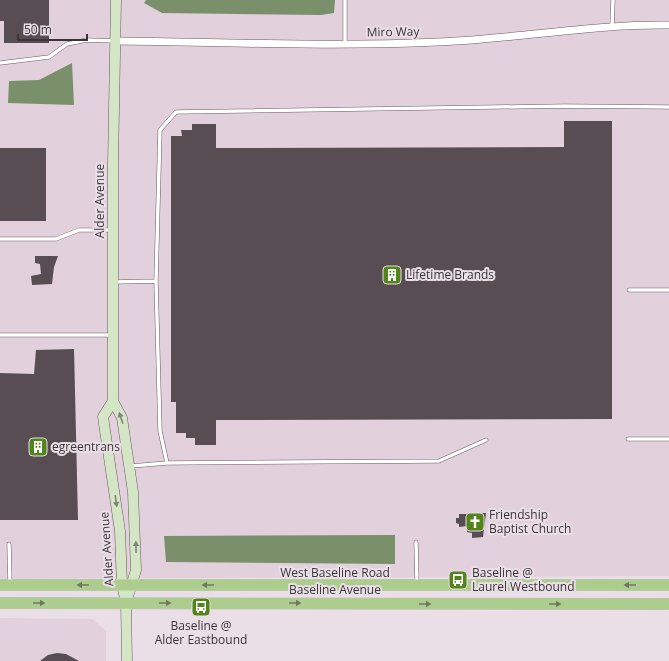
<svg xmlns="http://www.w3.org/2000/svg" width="669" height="661" font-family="'Open Sans',sans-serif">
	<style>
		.built { fill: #e2d0dc }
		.water { fill: #7a906a }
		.building { fill: #574d53 }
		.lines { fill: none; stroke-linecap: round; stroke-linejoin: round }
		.lane-casing { stroke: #665c62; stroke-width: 4.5 }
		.street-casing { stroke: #665c62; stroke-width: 8 }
		.secondary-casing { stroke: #665c62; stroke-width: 11 }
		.primary-casing { stroke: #c4c2c3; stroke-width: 12 }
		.lane { stroke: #fff; stroke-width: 3.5 }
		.street { stroke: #fff; stroke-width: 7 }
		.secondary { stroke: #d5e6c6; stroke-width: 10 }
		.primary { stroke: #accd8e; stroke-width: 11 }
		.oneway { fill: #7f8578 }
		.oneway2 { fill: #6d795f }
		.labels { text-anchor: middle; stroke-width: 4; stroke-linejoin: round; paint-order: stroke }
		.street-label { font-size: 12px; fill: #393538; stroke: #ebdfe7 }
		.poi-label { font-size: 12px; fill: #393538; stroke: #ebdfe7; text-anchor: start }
	</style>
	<rect width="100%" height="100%" fill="#ebdfe7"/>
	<path class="built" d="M0,0h669v576l-669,3z
		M0,618l92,1 14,12v30h-106z"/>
	<path class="water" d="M146,0h189l-1,13 -13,2 -159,-2 -18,-10z
		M72,63l2,42 -66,-2 1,-22 30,-1z
		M395,535v29l-229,-2 -2,-26z"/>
	<path class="building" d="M0,0h49v43h-45v-22h-4z
		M564,121h48v298l-396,1v25h-21v-7h-9v-5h-10v-31h-5v-266h11l-1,-6h11v-6h24v24l348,-1z
		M0,148h46v73h-46z
		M35,256h23l-4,11 -2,17 -20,1 -1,-9 10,-2 -1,-10 -5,-1z
		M74,349l4,171h-78v-147l34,1 2,-24z
		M470,513h16l-3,24 -11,1v-8v3l-5,-1v-6l-8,1v-3l-3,-1v-5h3v-4h11z
		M57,653l9,1 13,7h-39l8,-6z"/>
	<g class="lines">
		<defs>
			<path id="lane" d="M345,0v43
				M612,26l1,-26
				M0,63l49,-6 18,-13 20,-4 27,1
				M0,239h56l23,-9h33
				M114,282l42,-1
				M629,290h40
				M0,335h112
				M628,439h41
				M167,463l-7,-32 -4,-150 4,-151 16,-18 389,-6 104,1
				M131,466l36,-3 272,-2 47,-21
				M416,542l1,41
				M9,544l1,39"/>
			<path id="street" d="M116,41c107,1 214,6 321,1 78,-3 154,-18 232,-17"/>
			<path id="secondary" d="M116,0l-3,164v237l9,17 11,74 3,78 -10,33
				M113,401l-10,16 17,114 2,54 4,18 1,58"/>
			<path id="primary" d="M0,585h669
				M0,603l669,1"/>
		</defs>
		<use href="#lane" class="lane-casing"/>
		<use href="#street" class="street-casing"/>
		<use href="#secondary" class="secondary-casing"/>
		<use href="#primary" class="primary-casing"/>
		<use href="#lane" class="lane"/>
		<use href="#street" class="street"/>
		<use href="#secondary" class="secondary"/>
		<use href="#primary" class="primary"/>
	</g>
	<defs><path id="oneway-solid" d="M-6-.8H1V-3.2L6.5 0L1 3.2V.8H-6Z"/></defs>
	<g class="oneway">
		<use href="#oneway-solid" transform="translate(121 418) rotate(-108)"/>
		<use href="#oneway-solid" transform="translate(116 501) rotate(82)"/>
		<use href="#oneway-solid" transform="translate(136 547) rotate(-91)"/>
	</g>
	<g class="oneway2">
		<use href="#oneway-solid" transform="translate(83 585) rotate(-180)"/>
		<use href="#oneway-solid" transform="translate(208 585) rotate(-180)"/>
		<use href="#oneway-solid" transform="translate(630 585) rotate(180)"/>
		<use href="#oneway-solid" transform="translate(39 603)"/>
		<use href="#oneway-solid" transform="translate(165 603)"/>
		<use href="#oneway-solid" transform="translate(295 603)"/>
		<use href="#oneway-solid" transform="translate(425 604)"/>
		<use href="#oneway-solid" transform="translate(555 604)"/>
	</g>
	<defs>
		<symbol id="building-square" viewBox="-11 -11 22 22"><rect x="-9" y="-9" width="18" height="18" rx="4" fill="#51851b" stroke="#ebdfe7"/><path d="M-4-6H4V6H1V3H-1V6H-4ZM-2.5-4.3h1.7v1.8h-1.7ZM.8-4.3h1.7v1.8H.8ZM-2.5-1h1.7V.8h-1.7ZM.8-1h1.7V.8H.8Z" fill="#fff"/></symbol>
		<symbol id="church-square" viewBox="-11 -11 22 22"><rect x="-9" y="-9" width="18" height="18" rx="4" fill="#51851b" stroke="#ebdfe7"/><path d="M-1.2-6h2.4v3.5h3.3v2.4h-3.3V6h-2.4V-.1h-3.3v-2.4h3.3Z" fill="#fff"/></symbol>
		<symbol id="bus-square" viewBox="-11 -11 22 22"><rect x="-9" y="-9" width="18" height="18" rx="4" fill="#51851b" stroke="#ebdfe7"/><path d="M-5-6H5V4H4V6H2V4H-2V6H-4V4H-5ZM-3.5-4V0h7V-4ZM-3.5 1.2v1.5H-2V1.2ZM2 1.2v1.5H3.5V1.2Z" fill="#fff"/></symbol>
	</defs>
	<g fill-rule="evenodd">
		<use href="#building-square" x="381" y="264" width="22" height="22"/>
		<use href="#building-square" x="27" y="436" width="22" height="22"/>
		<use href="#church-square" x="464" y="511" width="22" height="22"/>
		<use href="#bus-square" x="447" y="569" width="22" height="22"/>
		<use href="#bus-square" x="190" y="596" width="22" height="22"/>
	</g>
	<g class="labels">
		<g class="street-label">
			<text transform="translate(393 32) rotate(-1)" y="4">Miro Way</text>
			<text transform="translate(100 201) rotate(-90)" y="4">Alder Avenue</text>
			<text transform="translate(107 549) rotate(-94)" y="4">Alder Avenue</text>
			<text x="335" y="577">West Baseline Road</text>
			<text x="335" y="594">Baseline Avenue</text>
		</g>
		<g class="poi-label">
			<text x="406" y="279">Lifetime Brands</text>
			<text x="52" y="451">egreentrans</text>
			<text x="489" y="519">Friendship<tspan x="489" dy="14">Baptist Church</tspan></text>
			<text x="472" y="577">Baseline @<tspan x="472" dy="14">Laurel Westbound</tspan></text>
			<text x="201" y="630" text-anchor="middle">Baseline @<tspan x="201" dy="14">Alder Eastbound</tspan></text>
		</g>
	</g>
	<path d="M18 34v6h69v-6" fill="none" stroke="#393538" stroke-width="2"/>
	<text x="24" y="34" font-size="12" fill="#393538" stroke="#ebdfe7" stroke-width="3" paint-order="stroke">50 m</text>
</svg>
